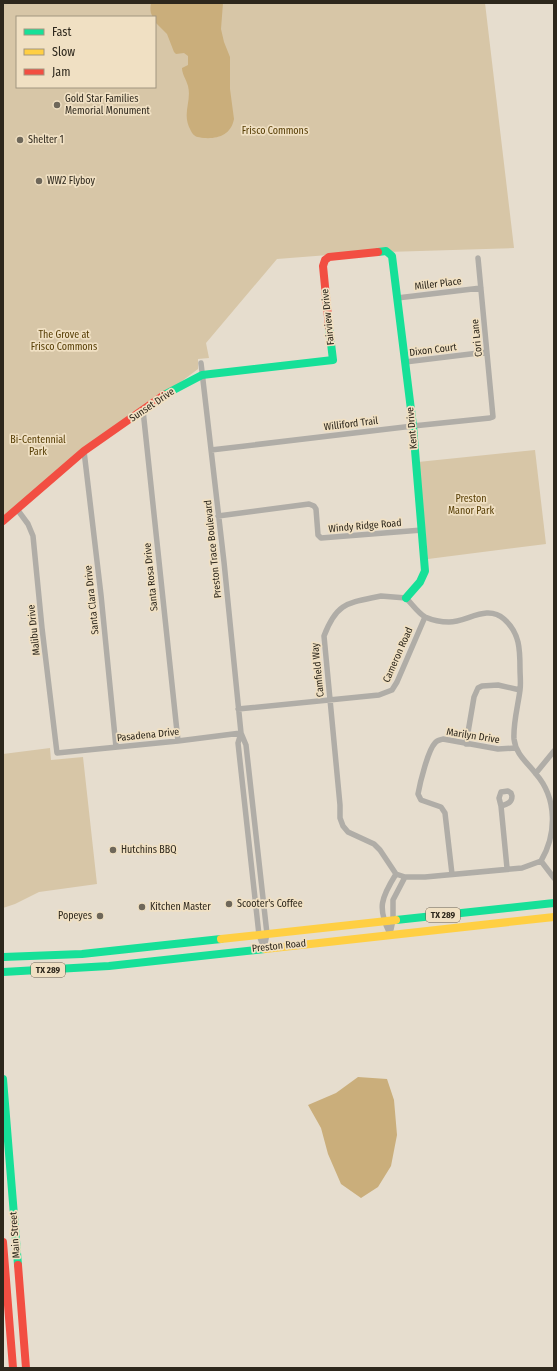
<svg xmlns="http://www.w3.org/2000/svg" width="557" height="1371" font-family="'Fira Sans Condensed',sans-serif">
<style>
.green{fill:#d7c6a7;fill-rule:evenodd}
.water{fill:#caae7b}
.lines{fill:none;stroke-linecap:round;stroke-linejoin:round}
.street{stroke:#b0ada7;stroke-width:5.5}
.fast{stroke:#16e098;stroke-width:8}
.slow{stroke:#ffcf43;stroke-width:8}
.jam{stroke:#f24e42;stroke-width:8}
.poi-dot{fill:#6e675a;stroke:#f0e0c3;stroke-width:1.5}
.labels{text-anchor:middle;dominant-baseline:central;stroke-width:3.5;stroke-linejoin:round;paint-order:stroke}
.shield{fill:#f0e0c3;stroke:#685e4e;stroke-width:1}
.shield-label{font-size:9px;font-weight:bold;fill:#2d271c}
.poi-label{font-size:10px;fill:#2d271c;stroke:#f0e0c3;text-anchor:start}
.park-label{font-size:10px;fill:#563d04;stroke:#f0e0c3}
.street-label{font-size:10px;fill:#2d271c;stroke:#f0e0c3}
</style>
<rect width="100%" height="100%" fill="#e6ddce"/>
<path class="green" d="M3 3H485L514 248 354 253 277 259 206 343 209 358 198 359V369L3 516ZM17 17H155V87H17Z
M535 450 546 544 428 559 418 462Z
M50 748 51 760 83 757 97 884 39 892 15 904 3 908V754Z"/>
<path class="water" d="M151 3H223L221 29 224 42 230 57V89L234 119C231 135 218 139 204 138 197 137 194 137 191 131 181 114 192 102 188 86 186 79 182 74 182 68L188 65V56L184 53 176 54 174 52 167 34 155 22V17H153C150 13 150 8 151 3Z
M358 1077 387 1079 394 1100 397 1135 391 1166 378 1187 361 1198 341 1184 328 1154 321 1128 308 1105 336 1093Z"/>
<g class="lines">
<path class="street" d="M397 298 481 288
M405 362 487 352
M201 363 224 562 241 733 246 745 267 934 264 948
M143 410 178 741
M211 450 413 426 490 418 493 417 478 258
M84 451 101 595 116 747
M17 509 28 524 33 536 42 628 57 753 178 741 241 733
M218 516 309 504 314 506 316 509 318 535 321 538 422 530
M381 596 406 598C412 604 418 613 425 617 432 620 442 622 449 622 467 622 487 604 504 619 520 633 520 650 520 669 520 676 521 683 520 690 518 706 513 723 514 739 516 755 527 762 536 774 557 798 557 834 541 861L522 868 425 877H405L396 874 380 850 374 844 348 832 343 826 340 818V805L324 636C337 602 348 603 381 596Z
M238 709 379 695 392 690 397 682 425 617
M241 733 238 743 259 935 264 948
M466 744 474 697 478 688 482 686 498 685 520 690
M536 773 554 751
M508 791 511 793 512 796C512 803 507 804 501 806L499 798 501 792Z
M501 806 507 868
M541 861 554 878
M452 874 445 813 441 807 421 800 418 794C420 783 428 750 435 743 437 740 440 740 443 739L498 749 516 748
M390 934C377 908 381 898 396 874
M390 934 393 920V900L405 877"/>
<path class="fast" d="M378 252 386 251 392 256 413 426 425 571 420 582 406 598
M164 395 202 375 333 360 329 327
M396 920 554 903
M3 957 82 954 221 939
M3 972 109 966 265 949
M3 1079 18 1265"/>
<path class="slow" d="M221 939 396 920
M265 949 554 917"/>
<path class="jam" d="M329 327 323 266 325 260 329 257 378 252
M3 521 84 451 164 395
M3 1242 13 1368
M18 1265 26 1368"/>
</g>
<g class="poi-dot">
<circle cx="57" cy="105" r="4"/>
<circle cx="20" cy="140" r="4"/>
<circle cx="39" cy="181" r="4"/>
<circle cx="113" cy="850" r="4"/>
<circle cx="229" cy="904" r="4"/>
<circle cx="142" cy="907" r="4"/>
<circle cx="100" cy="916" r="4"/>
</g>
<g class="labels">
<g class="shield">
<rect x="426" y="908" width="34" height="14" rx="3"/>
<rect x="31" y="963" width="34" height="14" rx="3"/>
</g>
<g class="shield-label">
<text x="443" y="915">TX 289</text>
<text x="48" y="970">TX 289</text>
</g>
<g class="poi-label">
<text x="65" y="99">Gold Star Families<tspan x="65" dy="12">Memorial Monument</tspan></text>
<text x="28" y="140">Shelter 1</text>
<text x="47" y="181">WW2 Flyboy</text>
<text x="121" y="850">Hutchins BBQ</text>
<text x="237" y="904">Scooter's Coffee</text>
<text x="150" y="907">Kitchen Master</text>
<text x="92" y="916" text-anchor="end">Popeyes</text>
</g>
<g class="park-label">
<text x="275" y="131">Frisco Commons</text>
<text x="64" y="335">The Grove at<tspan x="64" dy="12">Frisco Commons</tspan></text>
<text x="38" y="440">Bi-Centennial<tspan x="38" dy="12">Park</tspan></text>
<text x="471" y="499">Preston<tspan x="471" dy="12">Manor Park</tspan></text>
</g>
<g class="street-label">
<text transform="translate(438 284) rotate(-7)">Miller Place</text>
<text transform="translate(328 317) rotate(-96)">Fairview Drive</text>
<text transform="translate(477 338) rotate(-96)">Cori Lane</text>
<text transform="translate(433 350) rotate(-7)">Dixon Court</text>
<text transform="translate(152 405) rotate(-34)">Sunset Drive</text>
<text transform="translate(351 424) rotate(-7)">Williford Trail</text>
<text transform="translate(412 428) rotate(-95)">Kent Drive</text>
<text transform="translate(365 526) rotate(-5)">Windy Ridge Road</text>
<text transform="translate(213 549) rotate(-96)">Preston Trace Boulevard</text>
<text transform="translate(151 577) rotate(-96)">Santa Rosa Drive</text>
<text transform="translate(92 600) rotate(-96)">Santa Clara Drive</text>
<text transform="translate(34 630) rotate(-96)">Malibu Drive</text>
<text transform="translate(398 655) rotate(-66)">Cameron Road</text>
<text transform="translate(318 670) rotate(-96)">Camfield Way</text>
<text transform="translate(148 735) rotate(-6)">Pasadena Drive</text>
<text transform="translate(473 736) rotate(9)">Marilyn Drive</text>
<text transform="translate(279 946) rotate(-6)">Preston Road</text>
<text transform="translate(15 1235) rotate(-94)">Main Street</text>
</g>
</g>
<rect width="557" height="1371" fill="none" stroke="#2d271c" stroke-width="8"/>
<rect x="16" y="16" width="140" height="72" fill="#f0e0c3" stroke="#a29680"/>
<rect x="24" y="29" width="20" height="6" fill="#16e098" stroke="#a29680"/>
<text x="52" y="36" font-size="12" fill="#2d271c">Fast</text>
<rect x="24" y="49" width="20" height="6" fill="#ffcf43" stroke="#a29680"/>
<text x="52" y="56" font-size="12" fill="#2d271c">Slow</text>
<rect x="24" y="69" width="20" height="6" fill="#f24e42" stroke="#a29680"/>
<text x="52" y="76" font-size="12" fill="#2d271c">Jam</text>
</svg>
